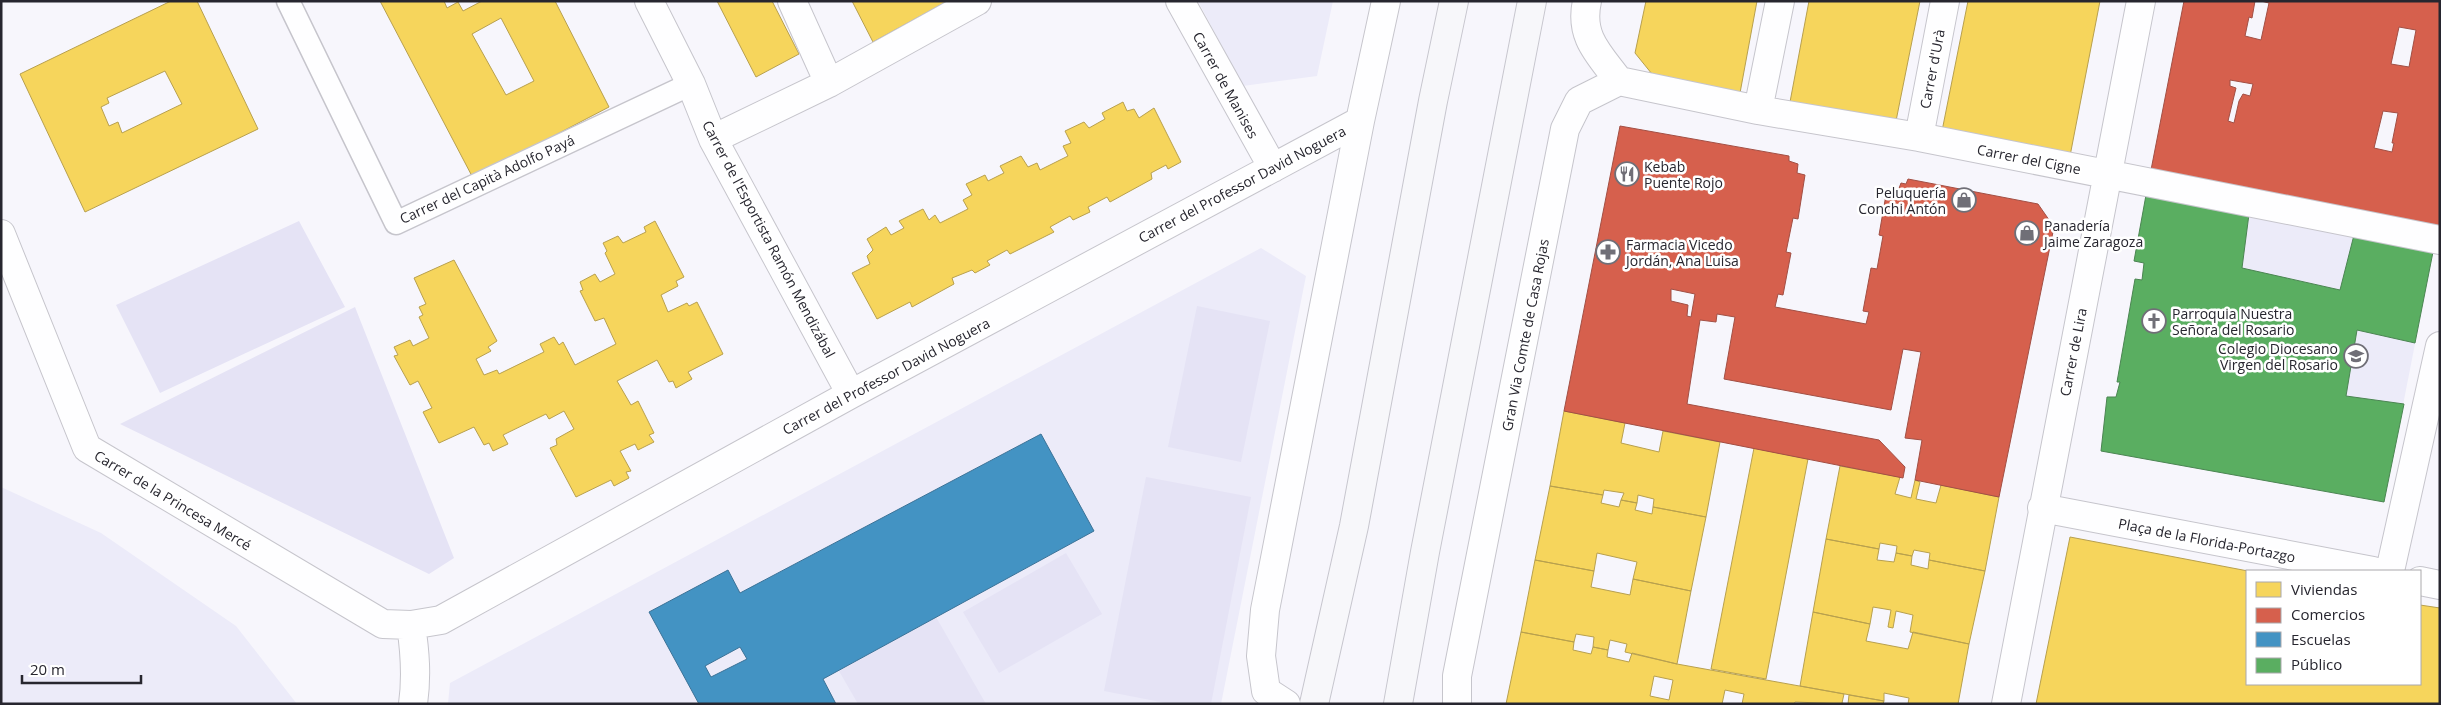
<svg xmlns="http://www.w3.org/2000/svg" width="2441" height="705" font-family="'Open Sans',sans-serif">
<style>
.built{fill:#ecebf9}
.green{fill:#e5e3f5}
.homes{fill:#f6d55c;stroke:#b8a04e;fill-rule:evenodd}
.shops{fill:#d6604d;stroke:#a24f44;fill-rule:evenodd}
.schools{fill:#4393c3;stroke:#3b7297;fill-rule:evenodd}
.public{fill:#5aae61;stroke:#4b8552}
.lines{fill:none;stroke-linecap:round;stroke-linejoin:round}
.lane-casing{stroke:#c6c5cc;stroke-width:25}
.street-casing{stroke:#c6c5cc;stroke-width:30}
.primary-casing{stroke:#c7c6ce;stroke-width:30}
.lane{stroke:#fefeff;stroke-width:22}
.street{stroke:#fefeff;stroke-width:28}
.primary{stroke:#f7f7fa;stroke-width:28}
.labels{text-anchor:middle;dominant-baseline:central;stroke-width:5;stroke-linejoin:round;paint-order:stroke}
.street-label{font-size:14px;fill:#27262f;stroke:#fff}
.poi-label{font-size:14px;fill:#27262f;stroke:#fff;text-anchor:start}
</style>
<rect width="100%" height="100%" fill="#f7f6fc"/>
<path class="built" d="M1198 1H1333L1317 76 1243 86Z
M2146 195 2433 252 2384 502 2101 451 2107 397H2116L2120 382H2117L2119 369 2291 398 2144 263 2134 261Z
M1261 248 1306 276 1221 704H448L450 683Z
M1 487 101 533 236 626 297 704H1Z"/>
<path class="green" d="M299 221 345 307 160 393 116 305Z
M1197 306 1270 321 1241 462 1168 447Z
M355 307 454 558 429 574 120 424Z
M1146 477 1251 497 1211 704H1171L1104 691Z
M1066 553 1102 614 999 673 963 612Z
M936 617 986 704H858L839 671Z"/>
<path class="homes" d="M171 1H197L258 129 85 212 20 74ZM165 71 182 104 122 133 118 122 109 126 101 107 109 103 107 98Z
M380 1H444L447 8 458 2 463 11 482 1H555L609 107 473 178ZM501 18 534 81 506 95 472 34Z
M717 1H772L799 54 756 77Z
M852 1H948L873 42Z
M1646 1H1757L1740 93 1652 74 1635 53Z
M1809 1H1920L1896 121 1790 102Z
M1968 1H2100L2070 156 1942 131Z
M1123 102 1127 111 1134 109 1139 118 1154 108 1181 162 1168 169 1166 165 1151 173 1152 179 1110 202 1107 197 1088 207 1090 212 1073 220 1070 216 1050 227 1054 232 1010 254 1007 250 987 261 990 265 975 273 972 270 952 278 954 284 912 307 910 302 877 319 852 273 870 264 867 256 873 250 867 239 886 227 891 235 904 228 899 221 923 209 929 220 935 215 940 223 968 209 963 200 972 195 966 184 985 175 988 181 1004 173 1000 166 1021 156 1028 167 1037 163 1040 170 1068 156 1063 146 1071 143 1065 131 1084 122 1089 128 1105 119 1102 113Z
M655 221 684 277 676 281 678 286 661 295 668 312 687 303 689 306 697 302 723 354 688 372 692 379 676 388 673 381 669 382 657 360 617 381 631 405 638 401 654 433 649 435 654 442 638 450 635 444 620 451 631 471 626 472 629 478 614 486 611 480 576 497 550 448 557 445 556 439 574 429 564 411 549 419 546 414 503 435 508 444 493 451 489 443 484 445 474 427 439 443 423 412 432 408 418 381 410 385 394 356 398 355 394 347 410 340 413 346 429 338 419 317 423 315 419 307 426 304 414 278 454 260 497 341 488 347 491 351 476 359 484 375 497 370 499 374 544 352 540 344 554 337 559 345 563 342 575 365 616 344 604 318 595 321 580 291 583 290 580 282 595 274 600 282 615 274 605 253 607 251 603 243 618 236 623 243 646 232 644 227Z
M1564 411 1625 423 1621 443 1659 452 1663 431 1720 442 1706 517 1653 507 1654 499 1638 495 1637 503 1621 500 1624 493 1604 490 1603 495 1550 486Z
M1754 448 1808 459 1766 679 1711 669Z
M1840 466 1900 477 1895 494 1911 498 1915 480 1920 482 1916 499 1936 503 1941 485 1999 497 1985 571 1929 560 1930 553 1914 550 1912 556 1896 553 1897 546 1880 543 1879 549 1826 539Z
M1550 486 1603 495 1601 503 1619 507 1621 500 1637 503 1635 510 1652 514 1653 507 1706 517 1691 591 1633 579 1637 562 1597 553 1594 571 1535 560Z
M2070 537 2248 571 2247 684H2420V605L2440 608V704H2036Z
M1826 539 1879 549 1877 560 1894 562 1896 553 1912 556 1911 565 1928 569 1929 560 1985 571 1969 644 1910 632 1913 615 1896 611 1893 628 1888 627 1891 610 1873 607 1870 624 1813 612Z
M1535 560 1594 571 1591 587 1630 595 1633 579 1691 591 1677 664 1625 652 1627 644 1610 640 1608 650 1593 647 1594 637 1576 634 1574 642 1521 632Z
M1813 612 1870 624 1866 641 1908 649 1913 632 1969 644 1958 704H1908L1909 698 1884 693V701L1800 686Z
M1521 632 1574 642 1573 650 1591 654 1593 647 1608 650 1607 657 1629 662 1632 653 1677 664 1844 694 1842 703 1846 704 1795 702 1794 704H1742L1744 694 1725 690 1722 704H1506ZM1654 676 1673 680 1669 700 1650 696Z
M1849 695 1884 701 1883 704H1848Z"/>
<path class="shops" d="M2184 1H2255L2252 18 2249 17 2245 36 2261 40 2269 3 2261 1H2440V227L2151 170ZM2399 27 2416 30 2409 67 2391 64ZM2230 80 2253 84 2250 96 2243 94 2239 101 2234 123 2228 121 2236 88 2230 86ZM2383 111 2398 113 2392 143H2394L2392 152 2374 148Z
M1620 126 1789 156V161L1798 164 1797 173 1805 175 1798 219 1793 218 1786 252 1791 253 1783 295 1778 294 1775 307 1866 324 1869 312 1863 311 1871 268 1877 269 1883 236 1879 235 1887 189 1898 191 1901 183 1906 184 1908 179 2038 204 2054 227 1999 497 1915 480 1922 440 1905 438 1921 352 1903 349 1891 410 1724 379 1735 317 1717 314 1716 322 1700 320 1687 404 1879 440 1905 467 1903 478 1564 411ZM1671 289 1695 294 1691 317 1687 316 1688 305 1671 301Z"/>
<path class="schools" d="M1041 434 1094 531 823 679 836 704H699L649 612 728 570 740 593ZM740 647 747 659 711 677 705 666Z"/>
<path class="public" d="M2146 195 2249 214 2242 268 2340 290 2354 235 2433 252 2415 343 2357 330 2346 396 2404 404 2384 502 2101 451 2107 397H2116L2120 382H2117L2135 279 2142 280 2144 263 2134 261Z"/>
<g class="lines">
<g class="lane-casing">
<path id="lane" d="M288 1 396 223 691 84"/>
</g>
<g class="street-casing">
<path id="street" d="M649 1 691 84 713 139 851 394
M792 1 829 83
M1180 1 1273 168
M1587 1C1579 37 1599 54 1619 81
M1619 81 1758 110 1919 137 2440 240
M1758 110 1780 1
M1919 137 1945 1
M713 139 829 83 977 1
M1 234 87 448 383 624 411 625 441 620 851 394 1360 121
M2042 508 2373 571
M2390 571 2440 346
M2420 581 2440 585
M411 625C415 652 417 676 413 704
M1286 704 1266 691 1261 656 1265 610 1360 121 1386 1
M1457 704V676L1565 129 1579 101 1619 81
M2006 704 2141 1"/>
</g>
<g class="primary-casing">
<path id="primary" d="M1314 704 1354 526 1433 101 1454 1
M1398 704 1425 552 1532 1"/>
</g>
<use href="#lane" class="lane"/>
<use href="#street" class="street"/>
<use href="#primary" class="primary"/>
</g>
<defs>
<g id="restaurant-ring" transform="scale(1.25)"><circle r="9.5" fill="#fff" stroke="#706f77" stroke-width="1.5"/><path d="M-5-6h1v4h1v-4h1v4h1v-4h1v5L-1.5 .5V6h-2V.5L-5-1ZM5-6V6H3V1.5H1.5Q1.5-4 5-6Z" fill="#706f77"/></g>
<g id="shop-ring" transform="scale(1.25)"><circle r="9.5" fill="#fff" stroke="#706f77" stroke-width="1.5"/><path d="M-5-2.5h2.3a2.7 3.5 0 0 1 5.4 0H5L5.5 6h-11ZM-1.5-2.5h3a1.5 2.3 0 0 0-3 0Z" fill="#706f77"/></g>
<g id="pharmacy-ring" transform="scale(1.25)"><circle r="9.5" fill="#fff" stroke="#706f77" stroke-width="1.5"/><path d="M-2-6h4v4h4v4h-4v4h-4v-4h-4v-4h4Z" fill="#706f77"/></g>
<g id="church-ring" transform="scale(1.25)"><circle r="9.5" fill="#fff" stroke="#706f77" stroke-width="1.5"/><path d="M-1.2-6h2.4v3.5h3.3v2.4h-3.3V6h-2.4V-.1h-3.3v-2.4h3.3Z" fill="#706f77"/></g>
<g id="school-ring" transform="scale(1.25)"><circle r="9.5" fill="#fff" stroke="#706f77" stroke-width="1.5"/><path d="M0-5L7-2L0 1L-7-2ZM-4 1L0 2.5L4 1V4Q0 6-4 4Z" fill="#706f77"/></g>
</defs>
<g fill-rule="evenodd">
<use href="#restaurant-ring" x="1627" y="174"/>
<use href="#shop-ring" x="1964" y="200"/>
<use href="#shop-ring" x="2027" y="233"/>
<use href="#pharmacy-ring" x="1608" y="252"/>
<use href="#church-ring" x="2154" y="321"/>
<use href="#school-ring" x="2356" y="356"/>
</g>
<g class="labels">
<g class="street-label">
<text transform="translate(1932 69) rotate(-79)">Carrer d'Urà</text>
<text transform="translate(1226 85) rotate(61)">Carrer de Manises</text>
<text transform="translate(2029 159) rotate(11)">Carrer del Cigne</text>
<text transform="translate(487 179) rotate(-25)">Carrer del Capità Adolfo Payá</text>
<text transform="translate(1242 184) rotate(-28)">Carrer del Professor David Noguera</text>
<text transform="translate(769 239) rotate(62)">Carrer de l'Esportista Ramón Mendizábal</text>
<text transform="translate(1525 335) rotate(-79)">Gran Via Comte de Casa Rojas</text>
<text transform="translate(2073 352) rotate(-79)">Carrer de Lira</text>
<text transform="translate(886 376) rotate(-28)">Carrer del Professor David Noguera</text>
<text transform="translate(173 500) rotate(31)">Carrer de la Princesa Mercé</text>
<text transform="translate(2207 540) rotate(11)">Plaça de la Florida-Portazgo</text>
</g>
<g class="poi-label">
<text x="1644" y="166">Kebab<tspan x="1644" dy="16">Puente Rojo</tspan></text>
<text x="1946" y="192" text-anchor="end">Peluquería<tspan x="1946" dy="16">Conchi Antón</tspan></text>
<text x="2044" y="225">Panadería<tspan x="2044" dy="16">Jaime Zaragoza</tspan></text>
<text x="1626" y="244">Farmacia Vicedo<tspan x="1626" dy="16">Jordán, Ana Luisa</tspan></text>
<text x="2172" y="313">Parroquia Nuestra<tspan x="2172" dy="16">Señora del Rosario</tspan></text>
<text x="2338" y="348" text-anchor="end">Colegio Diocesano<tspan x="2338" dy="16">Virgen del Rosario</tspan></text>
</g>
</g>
<rect width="2441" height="705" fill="none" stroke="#27262f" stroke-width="5"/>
<rect x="2246" y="570" width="175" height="115" fill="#ffffff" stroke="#a9a8ac"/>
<rect x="2256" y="582" width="25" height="15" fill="#f6d55c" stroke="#a9a8ac"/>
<text x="2291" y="595" font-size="15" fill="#27262f">Viviendas</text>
<rect x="2256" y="608" width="25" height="15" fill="#d6604d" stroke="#a9a8ac"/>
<text x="2291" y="620" font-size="15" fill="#27262f">Comercios</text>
<rect x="2256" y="632" width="25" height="15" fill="#4393c3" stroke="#a9a8ac"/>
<text x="2291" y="645" font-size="15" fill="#27262f">Escuelas</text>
<rect x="2256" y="658" width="25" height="15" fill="#5aae61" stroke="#a9a8ac"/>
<text x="2291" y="670" font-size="15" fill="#27262f">Público</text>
<path d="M22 675v8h119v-8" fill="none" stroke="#27262f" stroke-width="2.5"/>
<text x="30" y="675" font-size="15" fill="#27262f" stroke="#ffffff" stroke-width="4" paint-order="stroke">20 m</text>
</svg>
